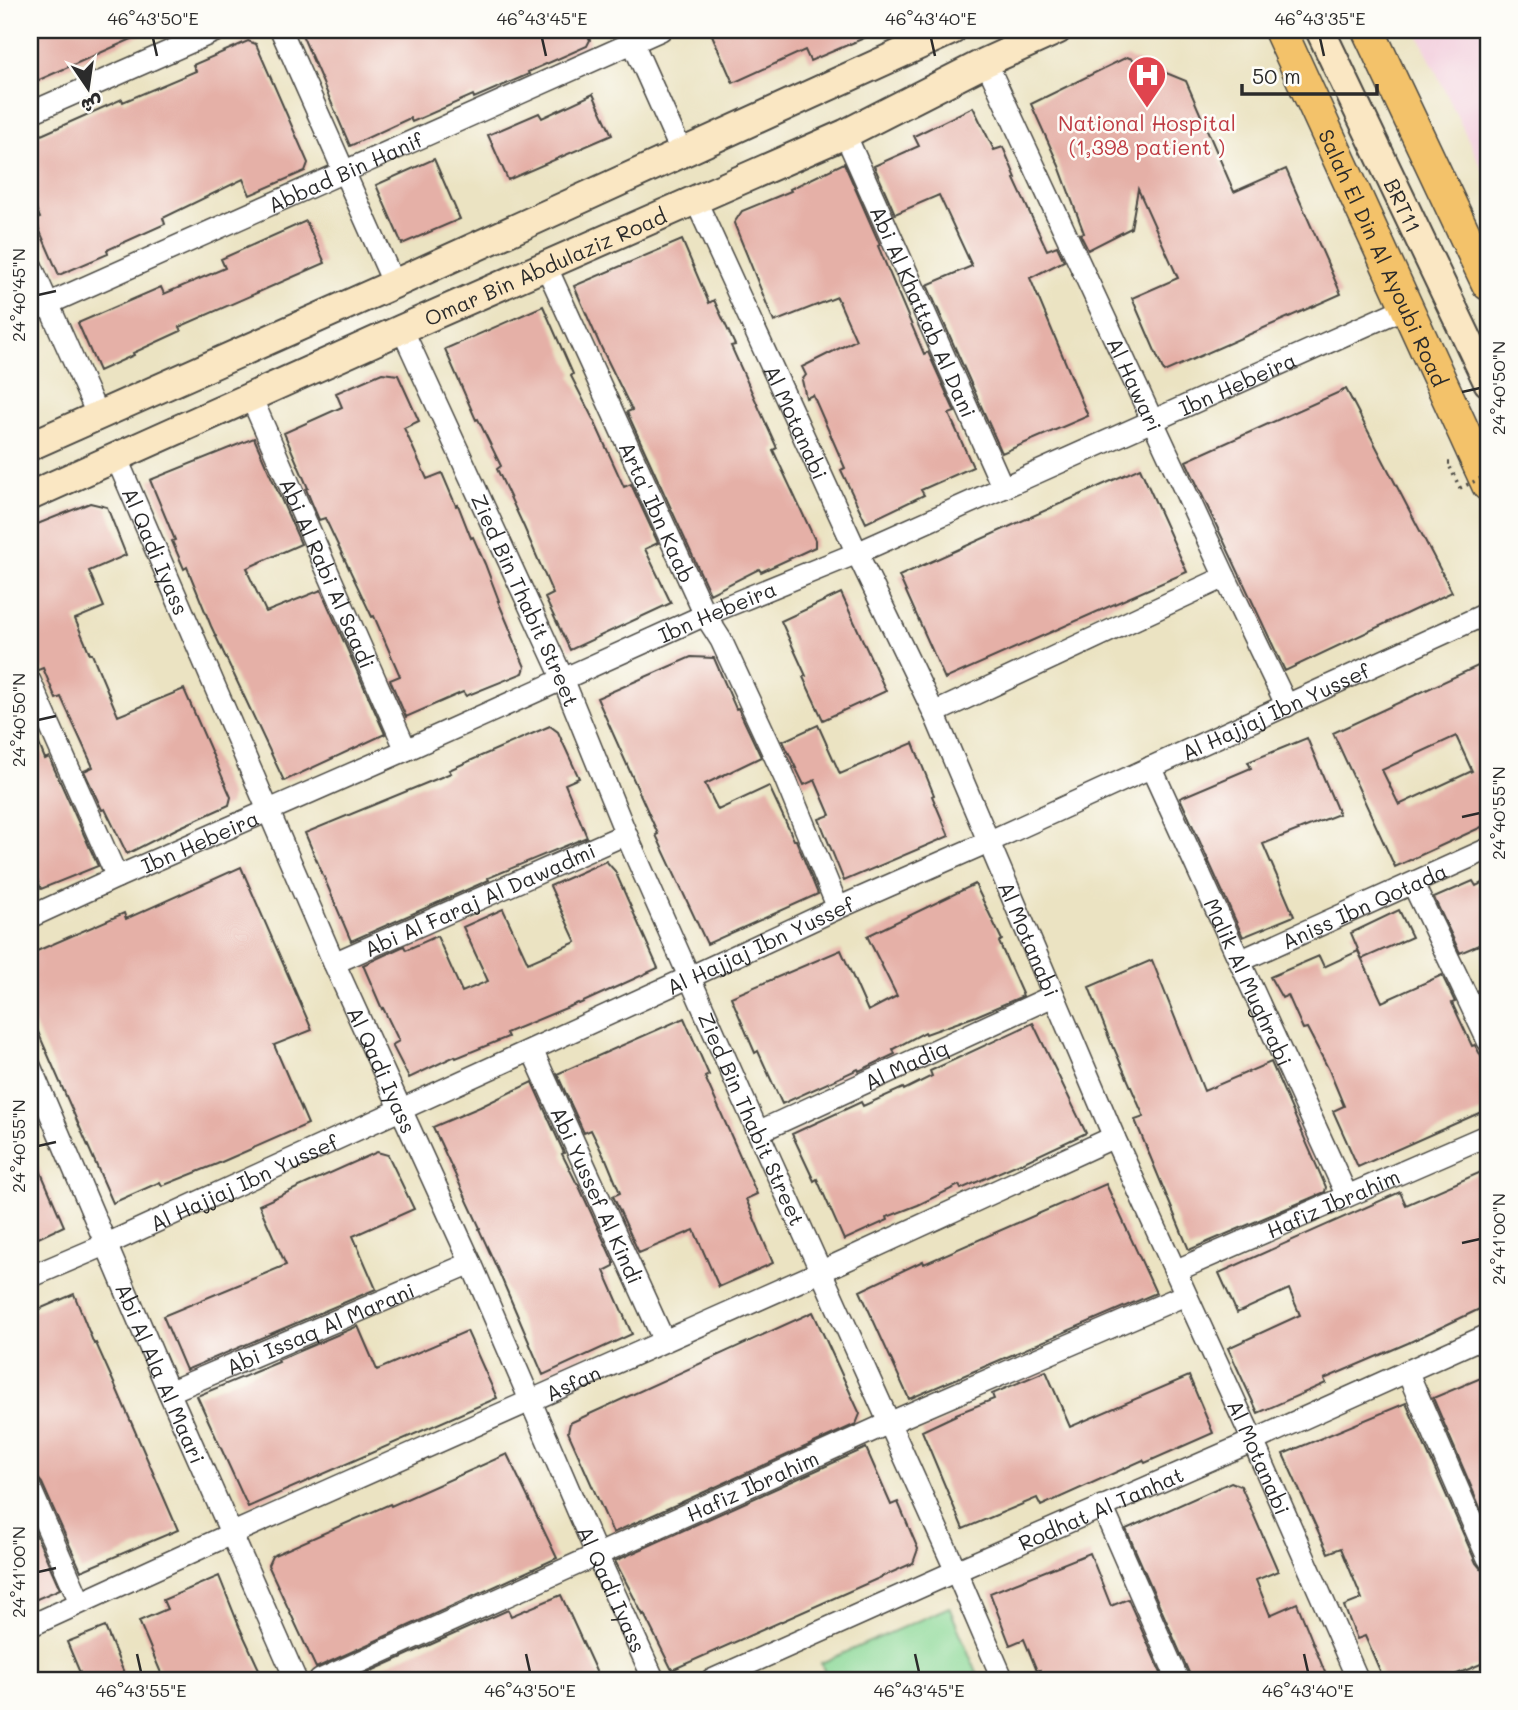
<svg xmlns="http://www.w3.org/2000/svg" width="1518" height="1710" font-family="Mali,'Playpen Sans Arabic',sans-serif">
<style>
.built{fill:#f3cfde}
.green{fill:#8ad896;stroke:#5a8260;stroke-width:2}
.building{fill:#e5b0a7;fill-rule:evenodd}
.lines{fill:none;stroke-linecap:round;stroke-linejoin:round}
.street-casing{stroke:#484742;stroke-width:24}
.secondary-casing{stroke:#484742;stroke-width:32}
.primary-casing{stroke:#484742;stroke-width:35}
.path{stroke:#484742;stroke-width:3.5;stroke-dasharray:2 5;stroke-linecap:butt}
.street{stroke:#fff;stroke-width:21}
.secondary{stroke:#fae7c3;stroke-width:28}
.primary{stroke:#f3c26a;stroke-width:32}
.path-bridge{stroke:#484742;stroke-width:3.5;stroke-dasharray:2 5;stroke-linecap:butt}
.ticks{fill:none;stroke:#2b2b2b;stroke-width:2.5}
.labels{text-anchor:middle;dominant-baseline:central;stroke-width:5;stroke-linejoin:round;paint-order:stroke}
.health-label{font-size:21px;fill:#be3a42;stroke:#fdfcf7}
.street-label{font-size:21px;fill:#2b2b2b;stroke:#fdfcf7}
.neatline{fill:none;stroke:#2b2b2b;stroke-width:2.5}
.ticks-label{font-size:18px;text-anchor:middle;fill:#2b2b2b}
</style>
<rect width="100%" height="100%" fill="#fdfcf7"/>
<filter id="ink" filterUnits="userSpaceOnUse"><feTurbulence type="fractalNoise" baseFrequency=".0143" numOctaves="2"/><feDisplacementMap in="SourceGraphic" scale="14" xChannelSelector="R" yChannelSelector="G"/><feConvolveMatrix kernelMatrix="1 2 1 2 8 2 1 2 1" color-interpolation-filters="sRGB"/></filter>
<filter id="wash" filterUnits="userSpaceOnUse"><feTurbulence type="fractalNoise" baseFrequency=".00686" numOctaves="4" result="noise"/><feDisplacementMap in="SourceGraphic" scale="28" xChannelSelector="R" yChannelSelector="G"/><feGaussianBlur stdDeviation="1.57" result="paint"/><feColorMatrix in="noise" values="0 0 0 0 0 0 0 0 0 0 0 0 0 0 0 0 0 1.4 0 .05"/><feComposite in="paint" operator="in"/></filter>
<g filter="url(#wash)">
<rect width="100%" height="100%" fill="#ebe3c2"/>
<path class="built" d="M1416 30H1488V181Z"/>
<path class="green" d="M949 1607 980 1680H828L821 1663Z"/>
<g id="blocks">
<path class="building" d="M30 30H152L30 84Z
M300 30H585L590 40 587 46 528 72 529 74 474 98 473 95 412 122 410 118 350 146Z
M724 30H883L810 61 805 50 733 83 712 35Z
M248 41 256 44 308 163 305 171 250 195 243 179 163 218 165 224 107 250 108 254 59 275 35 220 40 218 30 194V140L122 99 123 102 196 71 193 65Z
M1127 57 1186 81 1234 192 1286 169 1341 294 1164 372 1132 298 1178 278 1138 189 1131 228 1088 250 1080 234 1084 233 1059 166 1031 104Z
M593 94 612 135 508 180 488 135 539 113 542 118Z
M973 107 994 150 1003 147 1016 178 1014 179 1047 250 1057 246 1064 261 1030 278 1088 416 1002 453 927 285 972 266 939 195 895 214 874 166 919 146 914 136Z
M434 159 460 219 402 244 376 185Z
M844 163 880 245 878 246 924 354 928 352 955 412 949 414 973 467 921 490 924 495 866 523 841 470 845 468 813 395 806 398 802 380 806 375 802 367 856 340 837 297 774 322 734 223 742 211 791 191 790 189Z
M306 221 325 263 179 327 181 331 133 353 134 355 99 371 78 323 161 287 164 294 225 268 221 259Z
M682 240 709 303 714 300 735 345 731 346 777 448 773 450 815 540V547L761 572 759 569 710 594 627 412 632 410 600 345 574 286Z
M543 306 573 374 571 376 595 423 624 487 631 484 658 543 645 549 671 603 570 650 545 598 553 594 524 527 497 469 501 466 478 419 476 420 445 349Z
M382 373 398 375 419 421 404 428 427 479 442 473 456 506 458 505 471 538 473 537 485 564 499 601H498L512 634 511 635 525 667 523 673 466 696 463 692 406 717 390 680 400 676 374 616 372 617 325 518 319 520 306 489 308 488 284 433 342 407 336 393Z
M1346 389 1452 592 1285 671 1186 461Z
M254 438 301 544 247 568 249 572 248 573 266 612 321 590 385 734 284 781 211 626 187 567 184 569 172 541 175 540 150 480Z
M1140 468 1187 572 945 679 899 576Z
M90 503 107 507 126 555 89 571 104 607 75 619 90 654H92L118 716 184 689 231 797 229 805 176 829 127 854 105 809 102 810 84 771 93 767 61 697 56 699 43 668 38 670 30 668V527Z
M841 593 886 691 823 720 803 677 806 676 781 621Z
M691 657 714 658 736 709 738 708 761 757 705 784 718 810 769 786 794 840H796L818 894 707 944 656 835 658 834 597 698Z
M1482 664 1488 677V824L1395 867 1333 733ZM1456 736 1472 771 1399 805 1382 770Z
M30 722 45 759 49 757 98 866 41 889 30 861Z
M818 725 840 774 913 743 934 795 932 796 949 836 844 881 819 819 830 815 815 780 804 785 783 741Z
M550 726 558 732 579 778 565 784 587 837 488 878 489 880 351 941 305 833 451 773 449 770Z
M1307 738 1339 814 1263 844 1294 916 1243 937 1180 798 1251 768 1248 762Z
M606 861 615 871 658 968 579 1004 578 1003 506 1033 508 1037 456 1058 455 1056 409 1078 392 1045 399 1041 383 1008 382 1009 363 965 404 946 406 950 437 936 462 992 488 981 463 927 503 909 528 963 576 942 550 886Z
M241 867 312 1030 274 1045 308 1124 217 1164 162 1186 160 1182 113 1203 30 1014V954L124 913 126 919Z
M1488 880V941L1460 953 1434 898 1473 881 1476 886Z
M975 884 1002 940 999 942 1023 996 976 1016 926 1034 925 1032 893 1049 895 1054 859 1071 858 1069 782 1104 758 1051 755 1053 731 997 841 950 868 1011 897 996 867 936Z
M1399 910 1412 937 1362 959 1351 933Z
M1358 951 1382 1002 1442 975 1455 1002 1452 1003 1472 1046 1475 1045 1488 1069V1109L1358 1167 1333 1111 1344 1106 1329 1070 1307 1028 1303 1029 1288 995 1282 998 1270 977 1319 956 1324 967Z
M1152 960 1204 1091 1271 1062 1326 1187 1325 1192 1189 1250 1135 1120 1144 1117 1114 1048H1113L1089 987Z
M684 1018 709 1075 705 1077 757 1194 746 1199 773 1263 719 1287 694 1230 639 1253 613 1196 620 1193 606 1159H605L591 1130 584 1133 557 1074Z
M1033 1023 1086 1133 1020 1164V1163L961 1189 959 1185 918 1205 887 1217 888 1220 844 1240 817 1179 814 1181 792 1134 861 1102 863 1106 903 1088 904 1090 932 1076 930 1071Z
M532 1082 564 1153 562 1154 577 1184H578L614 1263V1266L604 1271 632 1334 543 1375 501 1277 479 1229 480 1228 433 1127 480 1107Z
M30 1147 64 1226 30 1242Z
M377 1152 388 1155 414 1209 353 1236 376 1289 186 1370 163 1316 286 1265 259 1205Z
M1488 1169V1305L1408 1343 1324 1379 1326 1383 1258 1413 1228 1348 1300 1315 1289 1289 1237 1313 1219 1273 1400 1192 1406 1205Z
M1106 1184 1156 1293 909 1399 860 1291 923 1261 924 1264Z
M74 1294 94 1344 96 1343 118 1392 178 1530 81 1571 42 1483 38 1478 30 1459V1313Z
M813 1312 860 1414 856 1424 613 1533 568 1432 570 1423Z
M358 1326 377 1370 467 1331 497 1398 248 1507 197 1396 279 1362 278 1360Z
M1046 1371 1070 1427 1189 1376 1213 1433 1145 1463 1143 1460 1041 1506 1037 1498 963 1529 922 1431 956 1415V1414L994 1399 992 1394Z
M1488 1375V1526L1433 1398Z
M1406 1403 1476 1563 1481 1569 1488 1571V1661L1443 1680H1384L1365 1636 1357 1639 1344 1606 1362 1599 1341 1548 1328 1553 1283 1454Z
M866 1448 891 1505 898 1502 918 1549 913 1563 672 1670 644 1614 643 1615 615 1561Z
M507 1454 557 1558 316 1668 268 1565 272 1556 390 1504 391 1506Z
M1231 1482 1241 1486 1278 1571 1256 1580 1270 1615 1297 1603 1328 1680H1191L1190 1675 1126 1529Z
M34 1530 60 1589 30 1602V1532Z
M1090 1553 1111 1606 1128 1599 1164 1680H1044L1040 1670 1037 1671 1024 1639 1010 1645 990 1593Z
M219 1576 239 1626 264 1680H164L139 1621 167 1609 163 1600Z
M561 1595 600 1680H351L508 1610 511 1616Z
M105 1627 127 1680H83L67 1642Z"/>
</g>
</g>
<g filter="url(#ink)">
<use href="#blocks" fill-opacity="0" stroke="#484742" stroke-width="2"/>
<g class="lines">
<g class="street-casing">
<g id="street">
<path d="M281 30 394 284"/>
<path d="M628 32 682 153"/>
<path id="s1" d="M986 62 1225 577 1287 706"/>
<path d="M30 113 218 30"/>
<path id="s2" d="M845 134 1003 488"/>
<path id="s3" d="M695 199 857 553 934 713 1114 1137 1253 1441 1358 1680"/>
<path d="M30 263 98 416"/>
<path id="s4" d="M546 266 705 615 721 640 784 776 838 908"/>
<path id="s5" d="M30 312 661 30"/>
<path id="s6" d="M402 329 563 679 626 834 758 1132 956 1571 1003 1680"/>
<path id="s7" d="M251 397 406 750"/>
<path id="s8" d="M116 457 334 963 471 1263 597 1555 654 1680"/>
<path d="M30 681 117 877"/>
<path d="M934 713 1225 577"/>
<path id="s9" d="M1151 767 1347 1196"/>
<path d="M1413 884 1488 1041"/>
<path id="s10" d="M30 917 117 877 406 750 705 615 857 553 1407 307"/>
<path id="s11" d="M1240 961 1488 849"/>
<path id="s12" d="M334 963 626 834"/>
<path id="s13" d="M532 1050 664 1341"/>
<path id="s14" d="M30 1066 169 1392 296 1680"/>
<path id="s15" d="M758 1132 1053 996"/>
<path id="s16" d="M1175 1271 1488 1135"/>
<path id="s17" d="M30 1277 105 1245 690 977 838 908 988 842 1488 613"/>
<path d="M1407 1371 1488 1558"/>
<path id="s18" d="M169 1392 471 1263"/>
<path d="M30 1488 80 1602"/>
<path d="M1102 1506 1178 1680"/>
<path id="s19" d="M30 1626 231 1534 820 1272 1114 1137"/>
<path id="s20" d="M320 1680 889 1423 1185 1295"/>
<path id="s21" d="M712 1680 956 1571 1253 1441 1488 1335"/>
</g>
</g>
<g class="secondary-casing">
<g id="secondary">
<path id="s22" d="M1320 30 1488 382"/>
<path d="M30 446 394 284 952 30"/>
<path id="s23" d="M30 496 402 329 845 134 986 62 1057 30"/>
</g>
</g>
<g class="primary-casing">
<g id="primary">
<path id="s24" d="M1280 30 1488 485"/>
<path d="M1368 30 1488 284"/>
</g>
</g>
<path class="path" d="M1450 463H1448L1460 488
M1482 508 1488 521"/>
<use href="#street" class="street"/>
<use href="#secondary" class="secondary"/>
<use href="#primary" class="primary"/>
<path class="path-bridge" d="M1460 488 1488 475"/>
</g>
</g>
<path class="ticks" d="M153 38 157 56M542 38 546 56M931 38 935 56M1320 38 1324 56M38 295 56 291M1462 392 1480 388M38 720 56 716M1462 817 1480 813M38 1146 56 1142M1462 1243 1480 1239M38 1572 56 1568M137 1654 141 1672M526 1654 530 1672M915 1654 919 1672M1304 1654 1308 1672"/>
<defs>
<g id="hospital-pin" transform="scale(2.0125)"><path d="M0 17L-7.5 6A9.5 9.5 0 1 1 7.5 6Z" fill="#e0444e" stroke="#fdfcf7"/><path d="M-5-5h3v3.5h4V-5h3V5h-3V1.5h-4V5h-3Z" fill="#fff"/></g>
</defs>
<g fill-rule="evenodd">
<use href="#hospital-pin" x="1147" y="75"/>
</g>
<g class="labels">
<g class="health-label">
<text x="1147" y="122">National Hospital<tspan x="1147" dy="24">(1,398 patient )</tspan></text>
</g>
<g class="street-label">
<text stroke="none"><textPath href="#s5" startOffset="345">Abbad Bin Hanif</textPath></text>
<text stroke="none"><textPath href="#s22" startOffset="194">BRT11</textPath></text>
<text stroke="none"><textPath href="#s24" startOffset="250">Salah El Din Al Ayoubi Road</textPath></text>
<text stroke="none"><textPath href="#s23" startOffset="564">Omar Bin Abdulaziz Road</textPath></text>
<text stroke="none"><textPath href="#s2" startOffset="194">Abi Al Khattab Al Dani</textPath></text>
<text stroke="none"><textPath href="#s10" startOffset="1320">Ibn Hebeira</textPath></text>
<text stroke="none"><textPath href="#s1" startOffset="355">Al Hawari</textPath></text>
<text stroke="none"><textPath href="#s3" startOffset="245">Al Motanabi</textPath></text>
<text stroke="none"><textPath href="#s4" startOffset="270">Arta' Ibn Kaab</textPath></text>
<text stroke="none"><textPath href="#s8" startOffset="102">Al Qadi Iyass</textPath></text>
<text stroke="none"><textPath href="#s7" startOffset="192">Abi Al Rabi Al Saadi</textPath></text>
<text stroke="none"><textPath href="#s6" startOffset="298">Zied Bin Thabit Street</textPath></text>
<text stroke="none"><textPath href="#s10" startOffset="752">Ibn Hebeira</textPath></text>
<text stroke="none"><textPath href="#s17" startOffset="1368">Al Hajjaj Ibn Yussef</textPath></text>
<text stroke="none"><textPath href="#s10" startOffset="186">Ibn Hebeira</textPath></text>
<text stroke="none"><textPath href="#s12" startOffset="159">Abi Al Faraj Al Dawadmi</textPath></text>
<text stroke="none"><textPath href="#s11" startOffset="136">Aniss Ibn Qotada</textPath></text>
<text stroke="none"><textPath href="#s3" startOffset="812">Al Motanabi</textPath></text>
<text stroke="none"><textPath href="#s17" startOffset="802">Al Hajjaj Ibn Yussef</textPath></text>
<text stroke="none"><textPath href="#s9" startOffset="236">Malik Al Mughrabi</textPath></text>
<text stroke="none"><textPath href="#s15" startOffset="163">Al Madiq</textPath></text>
<text stroke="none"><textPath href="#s8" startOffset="668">Al Qadi Iyass</textPath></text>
<text stroke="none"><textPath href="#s6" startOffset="864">Zied Bin Thabit Street</textPath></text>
<text stroke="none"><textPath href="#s17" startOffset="234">Al Hajjaj Ibn Yussef</textPath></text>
<text stroke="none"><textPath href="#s13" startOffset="159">Abi Yussef Al Kindi</textPath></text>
<text stroke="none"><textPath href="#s16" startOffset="172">Hafiz Ibrahim</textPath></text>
<text stroke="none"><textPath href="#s18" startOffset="164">Abi Issaq Al Marani</textPath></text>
<text stroke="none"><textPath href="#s14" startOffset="334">Abi Al Ala Al Maari</textPath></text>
<text stroke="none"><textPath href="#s19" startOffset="595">Asfan</textPath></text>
<text stroke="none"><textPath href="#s3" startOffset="1379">Al Motanabi</textPath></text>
<text stroke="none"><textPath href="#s20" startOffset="474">Hafiz Ibrahim</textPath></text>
<text stroke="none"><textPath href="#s21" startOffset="425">Rodhat Al Tanhat</textPath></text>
<text stroke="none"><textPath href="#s8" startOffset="1236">Al Qadi Iyass</textPath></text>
</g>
</g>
<rect width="1518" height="1710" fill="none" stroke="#fdfcf7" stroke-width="77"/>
<g transform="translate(88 88) rotate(167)" stroke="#fdfcf7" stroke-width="5" paint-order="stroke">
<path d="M0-5L12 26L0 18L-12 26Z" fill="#2b2b2b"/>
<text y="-10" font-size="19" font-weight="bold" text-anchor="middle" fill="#2b2b2b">ش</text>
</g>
<path d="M1242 84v10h135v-10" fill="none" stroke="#2b2b2b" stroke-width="3.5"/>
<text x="1252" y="84" font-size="21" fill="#2b2b2b" stroke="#fdfcf7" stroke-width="5" paint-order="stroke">50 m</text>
<rect x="38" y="38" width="1442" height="1634" class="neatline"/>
<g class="ticks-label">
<text x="153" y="25">46°43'50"E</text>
<text x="542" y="25">46°43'45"E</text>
<text x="931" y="25">46°43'40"E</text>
<text x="1320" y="25">46°43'35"E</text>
<text transform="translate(19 295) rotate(-90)" y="6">24°40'45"N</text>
<text transform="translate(1499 388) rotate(-90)" y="6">24°40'50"N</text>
<text transform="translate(19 720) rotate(-90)" y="6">24°40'50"N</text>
<text transform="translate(1499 813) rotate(-90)" y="6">24°40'55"N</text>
<text transform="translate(19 1146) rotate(-90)" y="6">24°40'55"N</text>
<text transform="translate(1499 1239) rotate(-90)" y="6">24°41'00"N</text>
<text transform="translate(19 1572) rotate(-90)" y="6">24°41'00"N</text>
<text x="141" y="1697">46°43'55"E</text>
<text x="530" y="1697">46°43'50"E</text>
<text x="919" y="1697">46°43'45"E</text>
<text x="1308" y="1697">46°43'40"E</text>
</g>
</svg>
